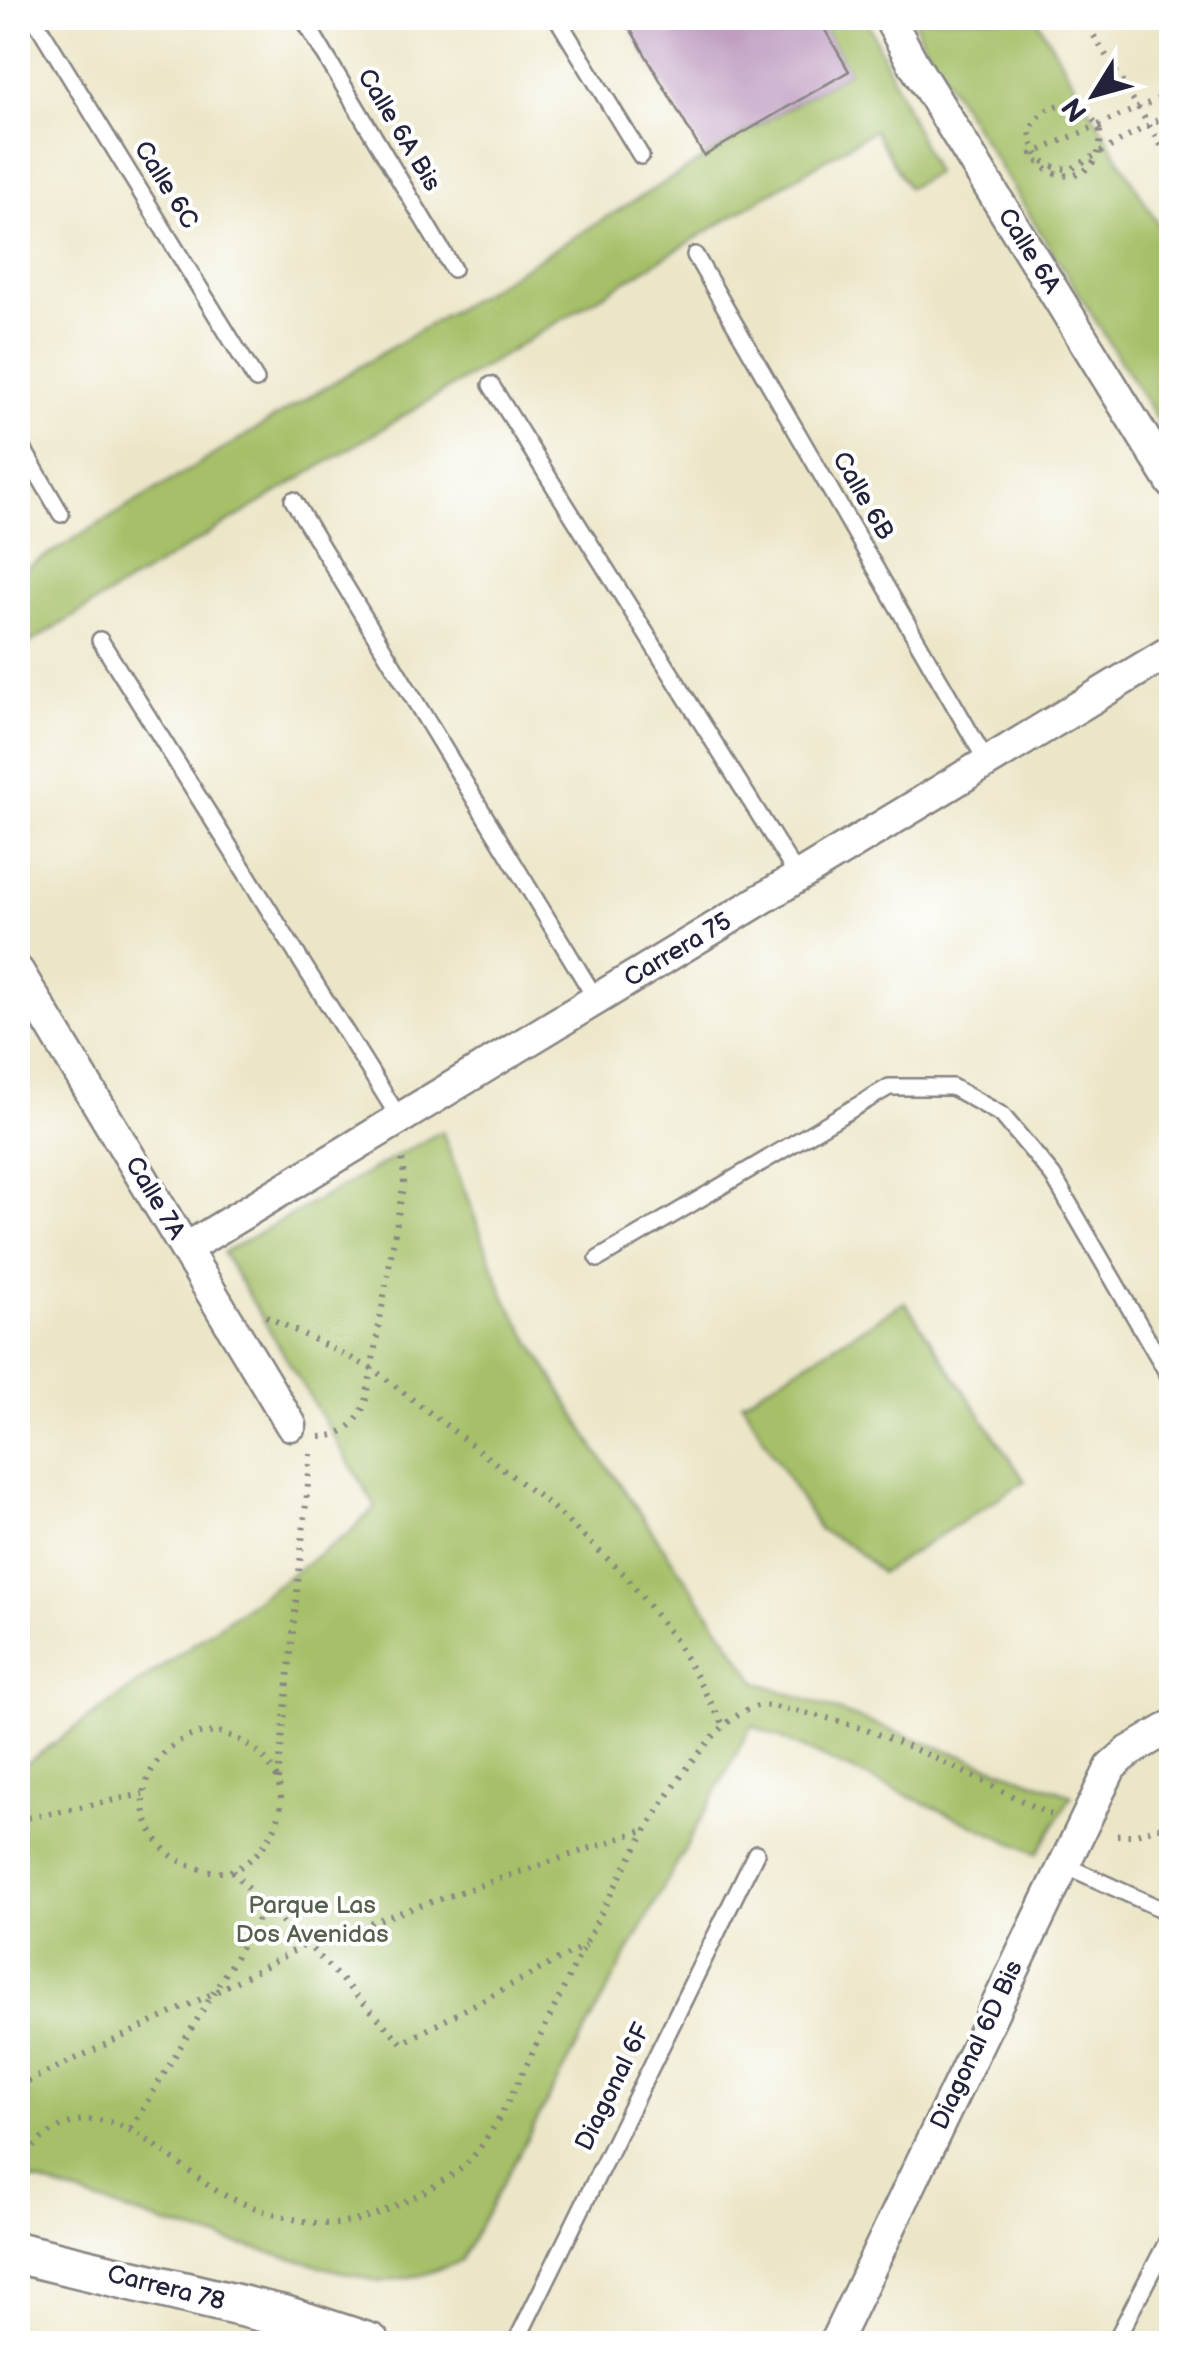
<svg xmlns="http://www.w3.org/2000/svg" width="1189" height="2361" font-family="'Balsamiq Sans',sans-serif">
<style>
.green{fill:#a5c067;stroke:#647151;stroke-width:2.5}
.building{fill:#bf9ec1}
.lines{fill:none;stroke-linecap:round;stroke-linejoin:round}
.service-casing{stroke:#878482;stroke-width:20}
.minor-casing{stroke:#878482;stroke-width:35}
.tertiary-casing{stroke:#878482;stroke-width:45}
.path{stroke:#878482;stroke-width:6;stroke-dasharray:2.5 8;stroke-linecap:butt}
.service{stroke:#fff;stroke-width:15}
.minor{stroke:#fff;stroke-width:30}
.tertiary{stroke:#fff;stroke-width:40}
.path-bridge{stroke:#878482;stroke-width:6;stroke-dasharray:2.5 8;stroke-linecap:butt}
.labels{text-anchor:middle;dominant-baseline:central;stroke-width:8;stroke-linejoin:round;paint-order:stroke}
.street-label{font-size:25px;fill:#22223b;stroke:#fff}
.park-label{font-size:25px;fill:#56614d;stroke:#fff}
</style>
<rect width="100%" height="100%" fill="#fff"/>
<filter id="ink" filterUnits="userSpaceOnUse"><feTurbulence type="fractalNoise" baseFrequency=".01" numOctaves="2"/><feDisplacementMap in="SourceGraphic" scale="20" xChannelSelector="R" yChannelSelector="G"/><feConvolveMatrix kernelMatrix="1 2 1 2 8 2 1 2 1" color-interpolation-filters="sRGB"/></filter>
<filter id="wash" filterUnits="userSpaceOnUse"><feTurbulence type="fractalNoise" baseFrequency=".0048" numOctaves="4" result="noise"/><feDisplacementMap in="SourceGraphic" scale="40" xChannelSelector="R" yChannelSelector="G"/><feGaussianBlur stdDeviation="2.25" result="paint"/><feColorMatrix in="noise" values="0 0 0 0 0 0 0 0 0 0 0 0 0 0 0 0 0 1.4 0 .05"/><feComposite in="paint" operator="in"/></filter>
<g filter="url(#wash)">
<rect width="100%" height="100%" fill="#ece6c8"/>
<path class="green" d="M818 18H866L935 173 908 188 874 130 18 650V573L849 71Z
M913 18H1036L1171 246V442L923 43Z
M442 1131 506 1300 596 1450 757 1682 1072 1795 1037 1854 752 1725 460 2262 422 2275 379 2282 168 2225 18 2175V1769L349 1533 376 1507 223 1253Z
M905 1302 1025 1481 881 1573 851 1546 819 1530 742 1402Z"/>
<g id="blocks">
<path class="building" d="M624 18H818L849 71 704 156Z"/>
</g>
</g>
<g filter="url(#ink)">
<use href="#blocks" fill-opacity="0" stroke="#878482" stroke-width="2.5"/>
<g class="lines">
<g class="service-casing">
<path id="service" d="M34 18 256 380
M303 18 453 269
M557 18 641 156
M695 255 987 762
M491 385 798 877
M18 440 61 514
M293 500 596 999
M100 640 400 1119
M598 1259 889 1087H952L1002 1115 1053 1176 1172 1381
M1062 1864 1172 1914
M515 2344 756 1853
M1114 2344 1172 2232"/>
</g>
<g class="minor-casing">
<path id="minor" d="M889 18 913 63 1172 483
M18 971 291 1425
M185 1249 1172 650
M834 2344 1111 1767 1128 1752 1172 1726"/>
</g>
<g class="tertiary-casing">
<path id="tertiary" d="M18 2253 287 2317 370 2344"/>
</g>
<path class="path" d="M1083 18 1172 163
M1100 131C1085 97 1044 96 1030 131 1033 156 1045 169 1071 169L1172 112
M266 1316 373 1369 551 1506 624 1574 675 1640 723 1724
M320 1437C345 1436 359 1422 366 1400L404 1181 402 1155
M219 1732C276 1749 302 1799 261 1849 254 1857 240 1869 230 1871 218 1874 203 1870 192 1866 174 1860 161 1849 152 1832 132 1795 151 1753 188 1737 197 1733 209 1733 219 1732Z
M278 1780 311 1454
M18 1820 143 1794
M1117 1835H1133L1172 1823
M265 1908 307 1944 402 2043 586 1945
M18 2086 210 1995 307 1944 647 1829
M131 2128 265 1908 232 1871
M18 2174C24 2154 37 2140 55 2130 121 2092 172 2169 226 2196 256 2210 295 2222 328 2224 365 2226 429 2191 459 2170 489 2149 524 2069 541 2035 576 1965 684 1722 758 1706 766 1704 779 1708 788 1710 881 1724 969 1776 1053 1816"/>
<use href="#service" class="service"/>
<use href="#minor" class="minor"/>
<use href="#tertiary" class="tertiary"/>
<path class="path-bridge" d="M1100 131C1105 177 1057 192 1032 154L1172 93"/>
</g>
</g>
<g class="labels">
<g class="street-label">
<text transform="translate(399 130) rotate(59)">Calle 6A Bis</text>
<text transform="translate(166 185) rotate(58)">Calle 6C</text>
<text transform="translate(1029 251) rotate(58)">Calle 6A</text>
<text transform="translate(863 496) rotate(60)">Calle 6B</text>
<text transform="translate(678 950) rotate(-31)">Carrera 75</text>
<text transform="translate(155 1198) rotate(59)">Calle 7A</text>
<text transform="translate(977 2045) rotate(-65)">Diagonal 6D Bis</text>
<text transform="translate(613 2087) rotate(-64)">Diagonal 6F</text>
<text transform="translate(166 2288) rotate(14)">Carrera 78</text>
</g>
<g class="park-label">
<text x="312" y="1905">Parque Las<tspan x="312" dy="29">Dos Avenidas</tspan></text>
</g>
</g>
<rect width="1189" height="2361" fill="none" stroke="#fff" stroke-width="60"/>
<g transform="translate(1094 95) rotate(233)" stroke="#ffffff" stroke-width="8" paint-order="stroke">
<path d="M0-8L18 38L0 25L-18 38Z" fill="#22223b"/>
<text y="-15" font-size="28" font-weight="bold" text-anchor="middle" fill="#22223b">N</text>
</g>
</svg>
